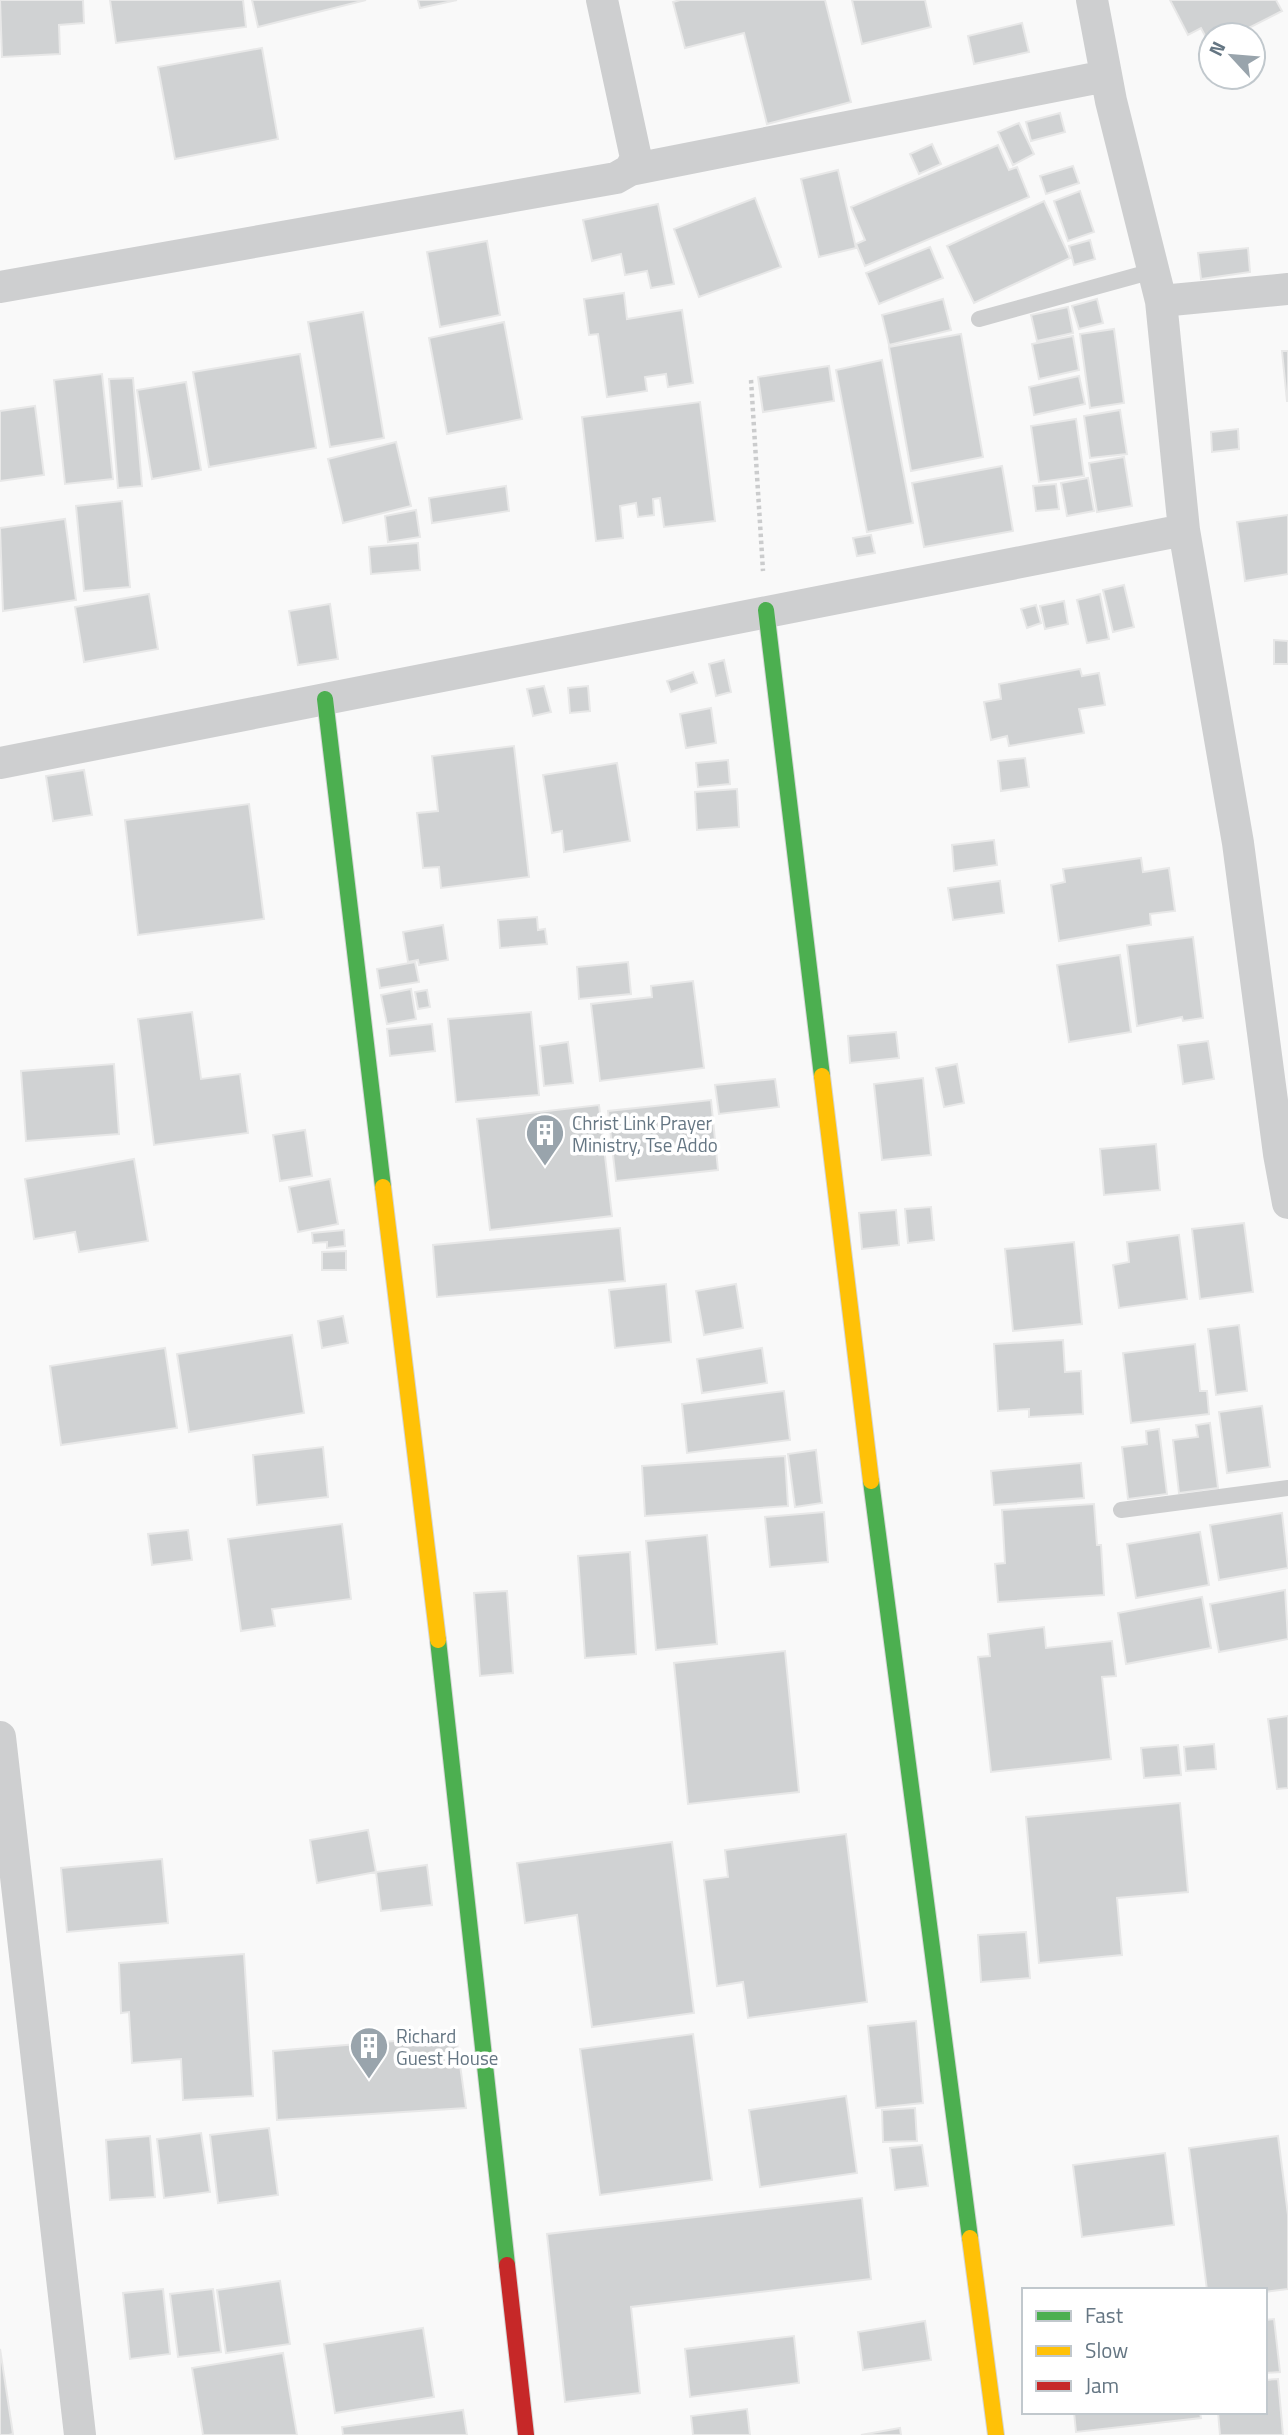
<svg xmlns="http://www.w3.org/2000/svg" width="1288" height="2435" font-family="'Titillium Web',sans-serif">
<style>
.building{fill:#d0d2d3;stroke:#e8e8e8;stroke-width:2}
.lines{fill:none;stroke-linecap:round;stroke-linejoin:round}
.fast-casing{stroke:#d5d6d7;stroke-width:18}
.slow-casing{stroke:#d5d6d7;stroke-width:18}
.jam-casing{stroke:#d5d6d7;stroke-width:18}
.path{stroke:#cbcccd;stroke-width:4.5;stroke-dasharray:3.5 3.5;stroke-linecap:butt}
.lane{stroke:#cecfd0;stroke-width:16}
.street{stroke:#cecfd0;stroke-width:32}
.fast{stroke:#4caf50;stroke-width:16}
.slow{stroke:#ffc107;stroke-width:16}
.jam{stroke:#c62828;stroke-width:16}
.labels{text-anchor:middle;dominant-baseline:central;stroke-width:7;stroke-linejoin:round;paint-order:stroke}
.poi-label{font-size:19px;fill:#657683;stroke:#fff;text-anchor:start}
</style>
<rect width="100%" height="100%" fill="#f9f9f9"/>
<path class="building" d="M0 0H83L84 23 59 25 60 54 2 57Z
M110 0H243L246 27 116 43Z
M252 0H366L258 27Z
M418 0H457L420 8Z
M680 0H825L851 102 767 124 744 33 685 48 673 2Z
M852 0H925L931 27 862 44Z
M1170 0H1276L1282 11 1235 35H1211V47L1201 28 1188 35Z
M1022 23 1029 52 974 64 968 36Z
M262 48 278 139 175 159 158 67Z
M1060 113 1065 132 1031 141 1026 122Z
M1019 123 1034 154 1013 165 998 132Z
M932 144 941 164 919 174 910 154Z
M998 145 1009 170 1017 167 1029 197 865 266 856 244 865 240 851 207Z
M1073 166 1079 183 1046 194 1040 176Z
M838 170 856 248 819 257 801 179Z
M1080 191 1094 232 1068 241 1054 201Z
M755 198 781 267 699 297 674 229Z
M1044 201 1070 258 974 303 947 246Z
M658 204 674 284 651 288 647 271 625 275 621 254 592 261 583 220Z
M1090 240 1095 259 1074 265 1069 246Z
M487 241 500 315 440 327 427 252Z
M930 247 943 278 879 304 866 273Z
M1248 248 1250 272 1201 279 1198 253Z
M624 293 627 319 682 310 693 383 668 387 666 374 645 377 647 391 607 397 598 334 589 335 584 299Z
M943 299 951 330 889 345 882 315Z
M1097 299 1103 323 1079 329 1072 306Z
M1068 307 1073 333 1037 341 1031 315Z
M363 312 384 438 330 447 308 322Z
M504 322 522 419 447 434 429 338Z
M1114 329 1124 403 1090 408 1080 334Z
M961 334 983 457 911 471 889 347Z
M1073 336 1079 370 1039 379 1032 344Z
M1282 351H1288V401H1287Z
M300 354 316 448 209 467 193 372Z
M882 360 913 523 867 532 836 370Z
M829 366 834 401 763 412 758 377Z
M102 374 113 479 65 484 54 380Z
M1079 376 1085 404 1034 415 1029 387Z
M133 378 142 486 118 488 109 379Z
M186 382 201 470 152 479 137 390Z
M700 402 715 521 664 527 660 498 653 499 654 515 638 517 636 503 620 506 623 538 596 541 582 417Z
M35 406 44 475 0 481V411Z
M1120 410 1127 454 1090 458 1084 416Z
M1076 419 1084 476 1039 482 1031 426Z
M1238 429 1239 449 1212 452 1211 432Z
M396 442 411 506 343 523 328 459Z
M1124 457 1132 506 1097 512 1089 463Z
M1002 466 1013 531 924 547 912 483Z
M1088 478 1094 511 1067 516 1061 483Z
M1056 484 1059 509 1036 511 1033 486Z
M506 486 509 511 432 523 429 498Z
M122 501 130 587 84 591 76 506Z
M416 510 420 537 388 542 385 516Z
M1288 515V574L1245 581 1237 522Z
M65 519 76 600 3 611 0 528Z
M871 535 875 553 857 556 853 538Z
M418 543 420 570 371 574 369 547Z
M1124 585 1134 627 1113 632 1103 590Z
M149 594 158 649 84 662 75 607Z
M1100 594 1109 639 1087 643 1077 600Z
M1064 601 1068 624 1045 629 1040 606Z
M330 604 338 659 298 665 289 611Z
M1036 605 1041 623 1027 628 1021 609Z
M1274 640 1288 641V664H1274Z
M724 660 731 692 716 696 709 664Z
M1080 669 1082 676 1099 673 1105 705 1079 709 1084 733 1009 746 1007 736 991 740 984 702 1001 699 999 684Z
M693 672 697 683 671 692 667 681Z
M544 686 551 712 533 716 527 689Z
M588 686 590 711 570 713 568 688Z
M711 708 716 743 686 748 680 714Z
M514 746 529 877 441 888 439 867 423 868 417 813 438 811 432 756Z
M1025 758 1029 787 1001 791 998 761Z
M728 760 730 784 698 787 696 763Z
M617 763 630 841 564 852 562 831 552 833 543 775Z
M84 770 92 815 53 821 46 776Z
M737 789 739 827 697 830 695 792Z
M249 804 264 919 138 935 125 820Z
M994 840 997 865 954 871 952 845Z
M1141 858 1143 872 1169 868 1175 911 1150 914 1151 925 1059 941 1051 885 1065 882 1063 869Z
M1000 881 1004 913 953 920 948 888Z
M537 917 538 930 545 929 547 944 500 948 498 920Z
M443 925 448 960 419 965 418 960 408 962 403 932Z
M1193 937 1203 1018 1183 1021 1182 1017 1137 1026 1127 945Z
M1120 955 1131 1032 1069 1042 1057 965Z
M415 962 419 982 380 988 377 969Z
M628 962 631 994 579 999 577 967Z
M693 981 704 1068 600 1081 591 1004 652 997 651 986Z
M411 989 416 1019 387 1024 381 995Z
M427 990 430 1007 418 1009 415 992Z
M192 1012 201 1079 240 1074 248 1133 154 1145 138 1019Z
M531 1012 539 1095 456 1102 448 1019Z
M432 1024 435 1051 390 1056 387 1029Z
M896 1032 899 1058 850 1063 848 1036Z
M1208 1041 1214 1079 1183 1084 1178 1045Z
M568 1042 573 1083 544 1086 540 1046Z
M114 1064 119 1134 26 1141 21 1071Z
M957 1064 964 1103 944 1107 936 1068Z
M923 1078 931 1155 882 1160 874 1084Z
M775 1079 779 1107 719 1114 715 1085Z
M711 1100 718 1170 616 1181 608 1111Z
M599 1105 612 1216 490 1230 477 1119Z
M305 1130 312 1176 280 1181 273 1135Z
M1156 1144 1160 1190 1104 1195 1100 1149Z
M134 1159 148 1241 79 1252 75 1232 34 1239 25 1179Z
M330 1179 338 1224 298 1232 289 1187Z
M931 1207 934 1240 908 1243 905 1209Z
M896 1210 899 1245 862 1249 859 1213Z
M1244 1223 1253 1292 1200 1299 1192 1229Z
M620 1228 625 1281 437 1297 433 1245Z
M344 1230 345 1246 327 1248V1242L313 1243 312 1233Z
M1179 1235 1187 1299 1119 1308 1113 1265 1129 1262 1127 1242Z
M1074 1242 1082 1324 1013 1331 1005 1249Z
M346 1251V1270H322V1252Z
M666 1284 671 1342 615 1348 609 1290Z
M736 1284 743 1328 704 1335 696 1291Z
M343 1316 348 1343 322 1348 318 1321Z
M1239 1325 1247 1391 1216 1395 1208 1329Z
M292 1335 304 1413 189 1432 177 1354Z
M1063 1340 1065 1372 1081 1371 1083 1414 1029 1417V1409L998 1411 994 1344Z
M1195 1344 1200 1391H1207L1209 1414 1131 1423 1123 1353Z
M165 1348 177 1428 61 1445 50 1366Z
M762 1348 767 1383 702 1393 697 1359Z
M784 1391 790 1440 687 1453 682 1404Z
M1262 1406 1270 1467 1227 1473 1219 1412Z
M1210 1423 1218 1488 1179 1493 1173 1440 1198 1437 1196 1425Z
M1159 1429 1167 1494 1128 1499 1122 1447 1147 1444 1146 1431Z
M323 1447 328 1497 257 1505 253 1455Z
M816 1450 822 1503 795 1507 788 1454Z
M785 1456 788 1506 645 1516 642 1466Z
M1081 1463 1084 1498 994 1505 991 1471Z
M1094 1504 1097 1545H1101L1104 1595 998 1602 995 1564 1005 1563 1002 1510Z
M824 1512 828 1562 770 1567 765 1517Z
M1282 1513 1288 1568 1219 1580 1210 1525Z
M342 1524 351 1599 272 1609 275 1626 241 1631 228 1539Z
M188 1530 192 1560 152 1565 148 1534Z
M1200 1532 1209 1585 1136 1598 1127 1544Z
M707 1535 717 1644 656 1650 646 1541Z
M630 1552 636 1654 585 1658 578 1556Z
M1285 1590 1288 1639 1219 1652 1210 1604Z
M507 1591 513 1673 480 1676 474 1593Z
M1202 1597 1211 1648 1126 1664 1118 1613Z
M1044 1627 1046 1648 1112 1641 1116 1676 1102 1677 1111 1759 991 1772 978 1657 990 1656 988 1634Z
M785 1651 799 1792 688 1804 674 1663Z
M1288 1716V1788L1277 1789 1268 1719Z
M1214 1744 1216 1769 1186 1771 1184 1747Z
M1178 1745 1181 1775 1144 1778 1141 1748Z
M1180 1803 1188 1892 1117 1898 1122 1955 1039 1963 1026 1817Z
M368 1830 376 1872 317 1883 310 1840Z
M846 1834 867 2002 748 2018 743 1982 717 1986 704 1880 728 1877 725 1850Z
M672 1842 694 2013 592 2027 577 1915 525 1923 517 1863Z
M162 1859 168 1923 67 1932 61 1868Z
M427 1865 432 1905 381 1911 376 1872Z
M1026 1932 1030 1978 981 1982 978 1935Z
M244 1954 253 2096 183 2100 181 2059 132 2063 129 2012 121 2013 119 1963Z
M916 2021 923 2103 876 2108 868 2026Z
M693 2034 712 2180 600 2195 580 2049Z
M456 2036 466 2108 277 2120 273 2051Z
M846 2096 857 2173 760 2187 749 2110Z
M915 2108 917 2141 883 2142 882 2110Z
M269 2128 278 2195 218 2203 210 2135Z
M201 2133 210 2192 164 2198 157 2139Z
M150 2136 155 2197 110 2200 106 2140Z
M1278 2136 1288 2215V2289L1265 2292V2290H1207L1189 2148Z
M922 2145 928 2186 895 2190 890 2148Z
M1165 2153 1174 2225 1082 2237 1073 2165Z
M862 2198 871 2279 631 2307 640 2393 565 2402 547 2234Z
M280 2281 290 2344 226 2353 217 2290Z
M163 2289 170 2354 130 2359 123 2293Z
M213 2289 221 2352 178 2357 170 2294Z
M1274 2319 1280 2372 1265 2373V2320Z
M925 2321 931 2360 863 2370 858 2332Z
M423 2328 434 2397 335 2413 324 2344Z
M794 2336 799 2383 690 2397 685 2349Z
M0 2349 13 2434 9 2435H0Z
M283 2353 297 2435H203L192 2368Z
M1278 2379 1283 2435H1220L1218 2412H1265V2380Z
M747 2409 750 2435H693L691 2416Z
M463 2410 467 2435H343L342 2427Z
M1074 2412H1200L1201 2418 1076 2432Z
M900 2428 901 2435H861Z"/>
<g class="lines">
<g class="fast-casing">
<path id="fast" d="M766 610 822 1076
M325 699 383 1187
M871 1481 970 2238
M438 1640 507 2265"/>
</g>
<g class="slow-casing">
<path id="slow" d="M822 1076 871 1481
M383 1187 438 1640
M970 2238 996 2435"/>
</g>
<g class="jam-casing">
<path id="jam" d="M507 2265 526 2435"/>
</g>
<path class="path" d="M751 380 763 571"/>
<path class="lane" d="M979 319 1153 271
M1121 1510 1288 1488"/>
<path class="street" d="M602 0 636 158 630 170
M1092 0 1111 101 1161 301 1184 530 1238 843 1279 1154 1288 1203
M0 287 616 178 630 170 1106 76
M1161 301 1288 289
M0 763 1184 530
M0 1737 80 2435"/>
<use href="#fast" class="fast"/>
<use href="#slow" class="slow"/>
<use href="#jam" class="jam"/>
</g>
<defs>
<g id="building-pin" transform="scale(2.0125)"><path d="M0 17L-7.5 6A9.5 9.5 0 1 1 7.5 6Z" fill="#99a4ac" stroke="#fff"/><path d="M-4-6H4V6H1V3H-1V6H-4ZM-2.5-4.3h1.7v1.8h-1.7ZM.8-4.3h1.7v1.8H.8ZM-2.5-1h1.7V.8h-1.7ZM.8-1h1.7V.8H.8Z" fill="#fff"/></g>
</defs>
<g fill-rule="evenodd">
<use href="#building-pin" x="545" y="1133"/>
<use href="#building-pin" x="369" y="2046"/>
</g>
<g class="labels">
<g class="poi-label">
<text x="572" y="1122">Christ Link Prayer<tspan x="572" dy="22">Ministry, Tse Addo</tspan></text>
<text x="396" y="2035">Richard<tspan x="396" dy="22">Guest House</tspan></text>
</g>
</g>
<rect x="1022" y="2288" width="245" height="126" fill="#ffffff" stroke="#c1c8cd" stroke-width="2"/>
<rect x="1036" y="2311" width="35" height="10" fill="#4caf50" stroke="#c1c8cd" stroke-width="2"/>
<text x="1085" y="2323" font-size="21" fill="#657683">Fast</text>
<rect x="1036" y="2346" width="35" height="10" fill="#ffc107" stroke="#c1c8cd" stroke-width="2"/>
<text x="1085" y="2358" font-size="21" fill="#657683">Slow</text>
<rect x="1036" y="2381" width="35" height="10" fill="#c62828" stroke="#c1c8cd" stroke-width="2"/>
<text x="1085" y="2393" font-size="21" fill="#657683">Jam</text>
<g transform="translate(1232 56) rotate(296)"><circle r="33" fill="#ffffff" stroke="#c1c8cd" stroke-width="2"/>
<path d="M0-5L12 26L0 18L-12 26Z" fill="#99a4ac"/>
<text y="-10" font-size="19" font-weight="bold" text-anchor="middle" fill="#657683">N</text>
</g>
</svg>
